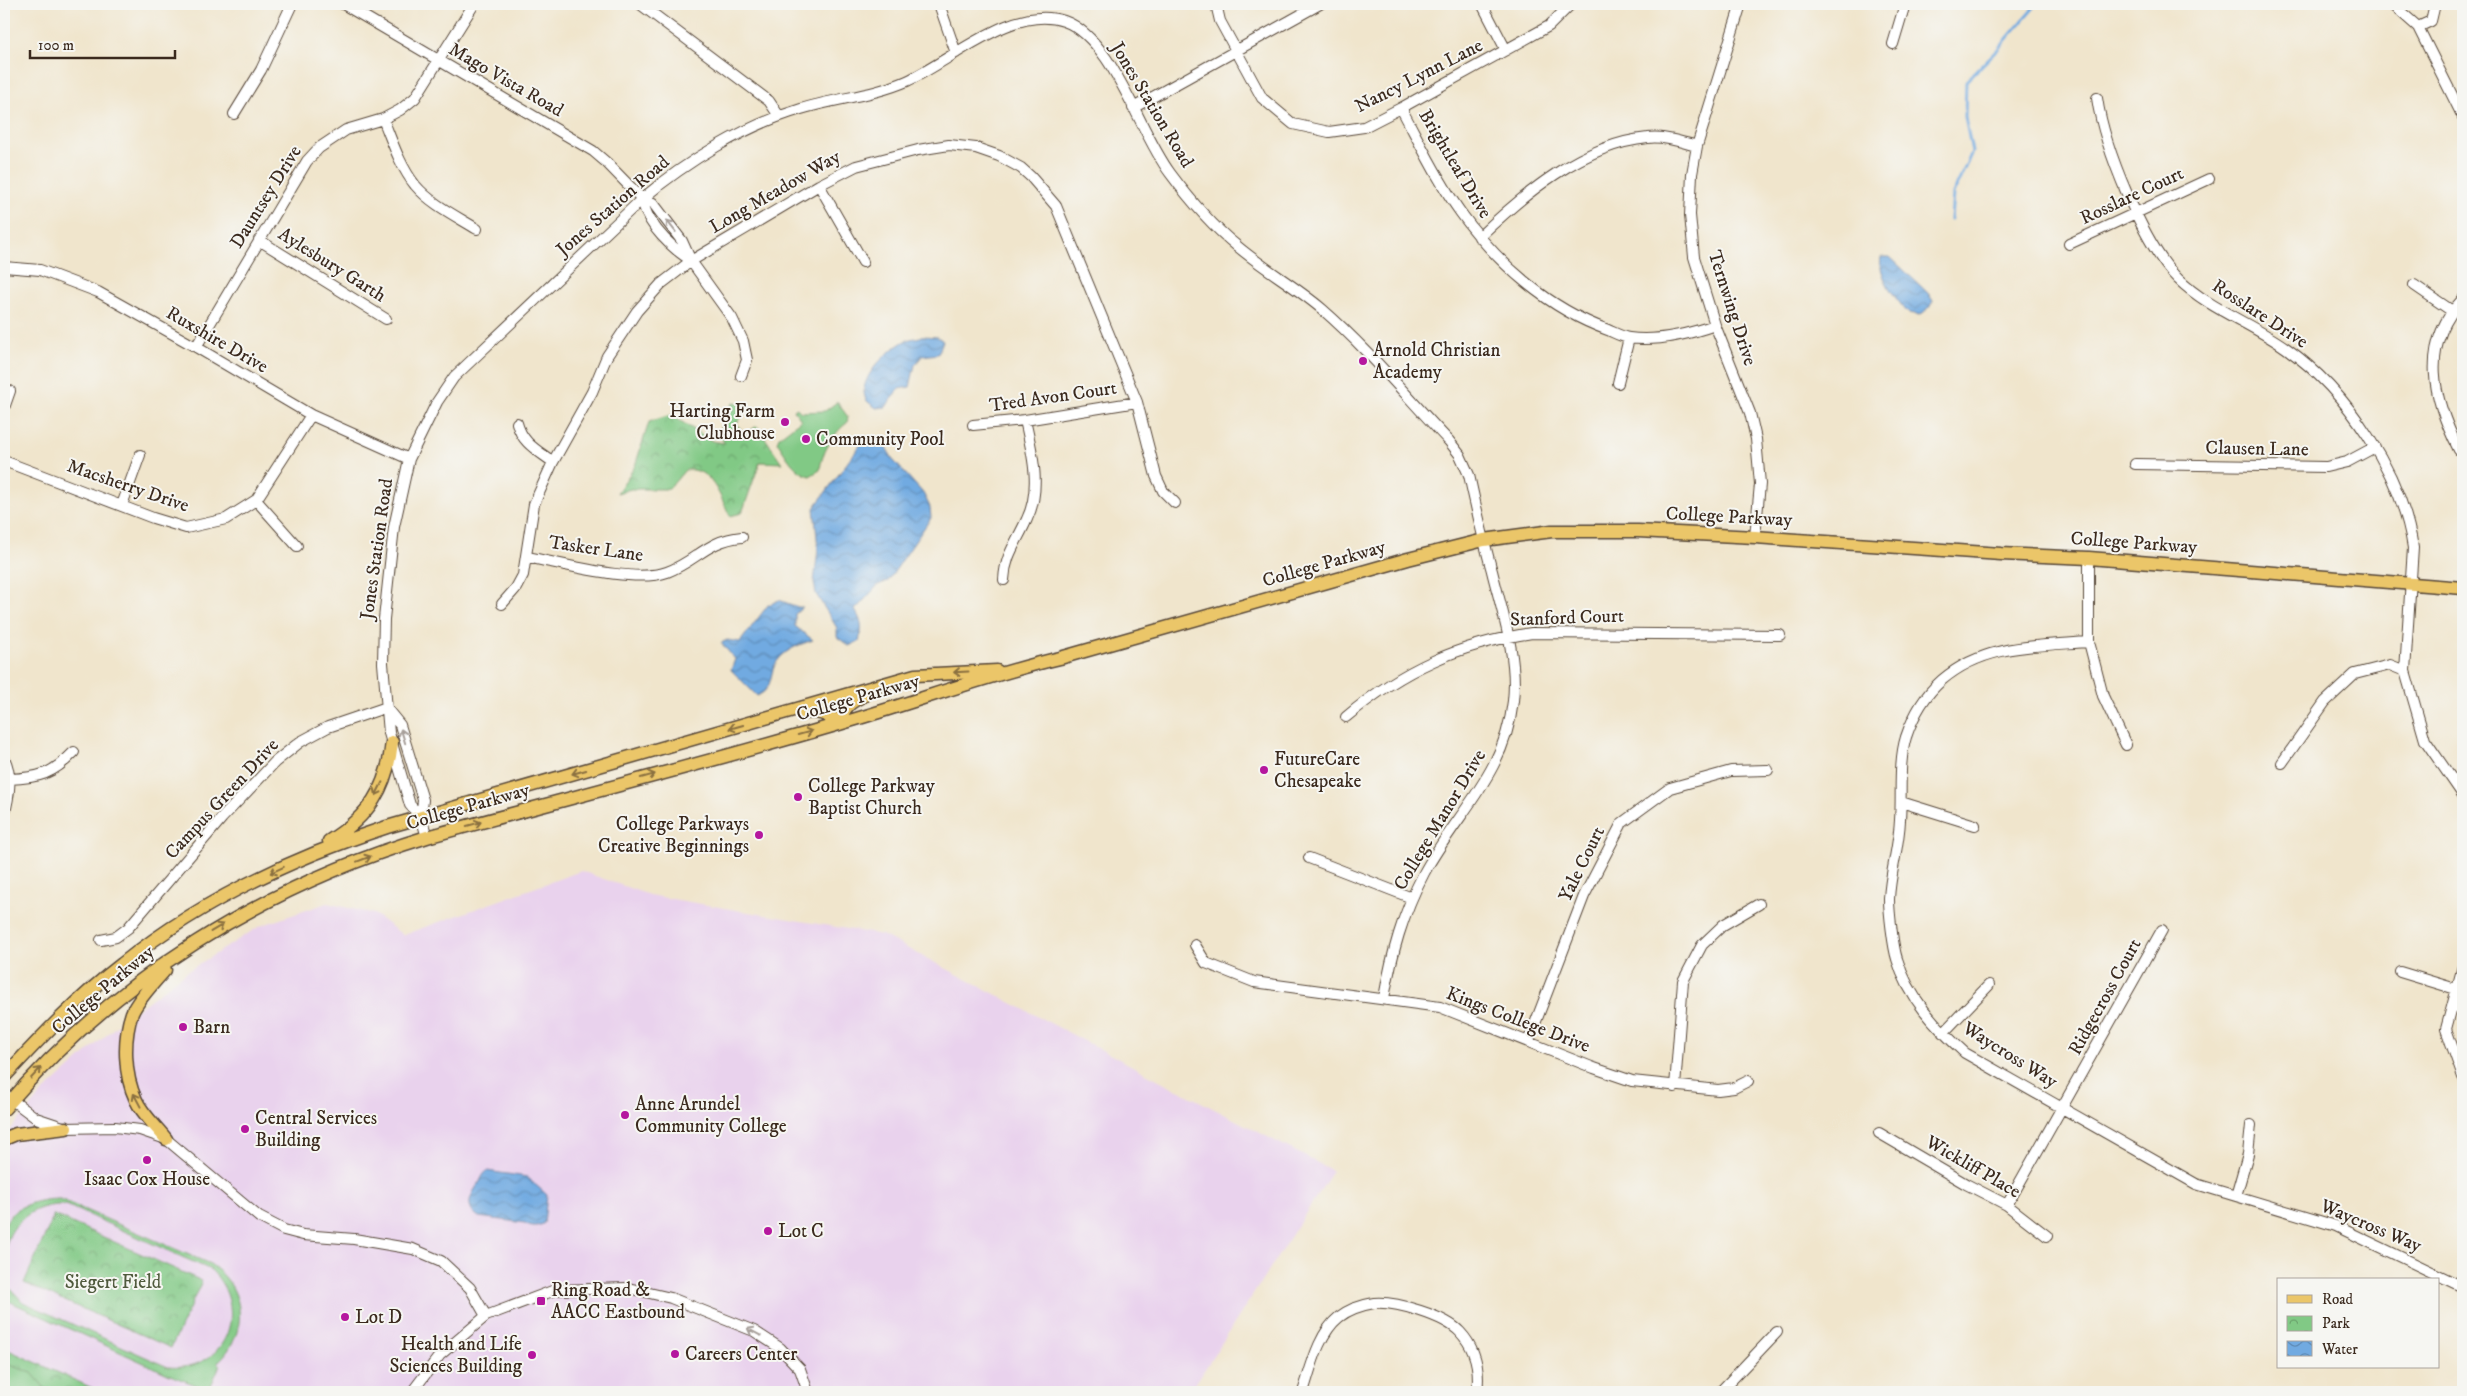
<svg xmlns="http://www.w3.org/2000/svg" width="2467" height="1396" font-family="'IM FELL DW Pica',serif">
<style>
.built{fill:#e9d2ed}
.park{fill:url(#park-crowns);stroke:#5e7a52}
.pitch{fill:#81c985;stroke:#5e7a52}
.water{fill:url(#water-waves);stroke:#566a80}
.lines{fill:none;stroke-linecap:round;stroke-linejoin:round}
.stream{stroke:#71aae1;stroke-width:3}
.minor-casing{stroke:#564638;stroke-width:12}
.major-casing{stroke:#564638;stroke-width:15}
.minor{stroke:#fff;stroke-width:10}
.major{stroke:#ebc669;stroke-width:12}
.oneway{stroke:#a79f9a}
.oneway2{stroke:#8a7040}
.poi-dot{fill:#b5179e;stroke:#f6f6f2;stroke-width:2}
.labels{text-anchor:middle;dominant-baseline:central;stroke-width:4;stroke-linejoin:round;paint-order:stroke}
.street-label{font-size:19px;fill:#3b2a1e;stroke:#f6f6f2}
.poi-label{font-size:19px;fill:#3b2a1e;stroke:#f6f6f2;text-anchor:start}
.park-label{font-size:19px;fill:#505a3d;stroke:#f6f6f2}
</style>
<defs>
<pattern id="park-crowns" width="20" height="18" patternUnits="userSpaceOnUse" patternTransform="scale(1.25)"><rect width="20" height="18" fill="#81c985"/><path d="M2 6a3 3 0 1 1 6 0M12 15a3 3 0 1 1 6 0" fill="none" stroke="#6ba36c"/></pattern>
<pattern id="water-waves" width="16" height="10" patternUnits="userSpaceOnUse" patternTransform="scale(1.25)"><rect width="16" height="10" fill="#71aae1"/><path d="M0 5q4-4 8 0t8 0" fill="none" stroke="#5e8bb6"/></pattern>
</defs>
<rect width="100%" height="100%" fill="#f6f6f2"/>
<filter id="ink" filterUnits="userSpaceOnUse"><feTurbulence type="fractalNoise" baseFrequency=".02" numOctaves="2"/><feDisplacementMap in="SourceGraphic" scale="10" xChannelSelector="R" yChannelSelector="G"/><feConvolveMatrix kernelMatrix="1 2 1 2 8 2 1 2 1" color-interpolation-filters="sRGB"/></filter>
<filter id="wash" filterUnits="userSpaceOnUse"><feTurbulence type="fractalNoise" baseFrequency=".0096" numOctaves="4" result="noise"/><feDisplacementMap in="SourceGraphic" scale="20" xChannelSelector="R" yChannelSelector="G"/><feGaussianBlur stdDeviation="1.12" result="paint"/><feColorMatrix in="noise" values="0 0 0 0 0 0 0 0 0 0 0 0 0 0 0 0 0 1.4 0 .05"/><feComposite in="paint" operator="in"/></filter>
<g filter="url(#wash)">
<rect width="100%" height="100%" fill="#f0e5cc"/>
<path class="built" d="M581 871 649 895 882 935 1333 1171 1190 1392H4V1137L42 1093 122 1021 188 971 260 926 327 903 374 914 403 935Z"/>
<path class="park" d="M733 403 744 404 739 410 743 415 736 424 745 434 757 426 782 463 760 462 742 513 730 516C720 497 711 466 685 470L669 489H631L617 493 635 466 649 422 671 415 712 441 725 443 717 434Z
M54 1215 202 1281 171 1348 24 1283Z
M4 1348 101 1392H4Z"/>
<path class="pitch" d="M837 402 848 417 847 423C834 432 821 454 820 470L810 476C794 472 786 455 777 442L779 437 801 420 794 410 797 408 801 412 825 411Z
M60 1199 210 1264C247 1288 249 1334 217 1363L220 1365 209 1390 170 1375 4 1299V1265L10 1288 23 1302 168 1367C226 1373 251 1309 211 1270L66 1205C34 1203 7 1223 4 1256 4 1247 1 1232 5 1224 14 1204 41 1199 60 1199Z
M4 1363 32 1373 44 1387 41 1392H4Z"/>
<path class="water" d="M1881 257H1890L1928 293 1933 301 1929 308 1920 315 1908 313C1897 300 1877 276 1881 257Z
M923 336 938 337 943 341 938 354 922 356 915 365 910 387 898 389 886 407 876 408C874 406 869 403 867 401 853 381 891 347 907 340 912 338 918 338 923 336Z
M864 440H878L884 444 894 461 923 493 930 507 931 518 888 581 878 585 855 610C862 622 863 627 859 641L849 646 837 637V628L816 594 814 582 818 549 814 508Z
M779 600 798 607H803L795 614V626L813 640C798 645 781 651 774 667 769 680 772 689 757 696L731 670 735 659 721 643 727 640 740 642 768 605Z
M487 1171 527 1177 547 1195 544 1223C539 1227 530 1227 525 1223L479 1217C464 1207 470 1196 479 1183 482 1178 482 1175 487 1171Z"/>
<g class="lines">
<path class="stream" d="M1951 219 1953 194 1972 152 1965 117 1966 81 1998 49 2037 4"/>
</g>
</g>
<g filter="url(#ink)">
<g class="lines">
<g class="minor-casing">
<path id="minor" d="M343 4 593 151 607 163 642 199 653 203 682 241 691 261 732 318 743 341 747 360 741 376
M640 4 769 101 779 116
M939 4 956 53
M1216 4 1220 21 1262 98 1293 124 1329 132 1364 127 1401 108 1549 26 1571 4
M1482 4 1506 50
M1741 4 1697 146 1692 174 1690 215 1694 257 1715 325 1750 413 1756 439 1760 484 1755 537
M2392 4 2418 27 2463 117
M2418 27 2431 21 2435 4
M1893 44 1905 4
M2097 98C2104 147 2143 244 2178 279 2209 309 2251 323 2286 348 2347 391 2402 474 2413 548L2405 671 2425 740 2463 795
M1133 108 1320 4
M1401 108C1420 143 1438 181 1461 213 1498 264 1549 309 1608 330 1615 333 1622 337 1629 338 1658 342 1689 334 1715 325
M234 114 261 70 292 4
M383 119C392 141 400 166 415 185 431 204 456 216 477 229
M819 185 863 262
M642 199C647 225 670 246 690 260
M1479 237C1524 194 1583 144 1648 138 1664 136 1681 142 1697 146
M259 240 386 319
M2069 244 2209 179
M4 267 40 270 98 292 196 347 311 415 409 459
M2414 285 2452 311
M196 347 307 161 319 148 346 130 383 119 400 110 415 98 474 4
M1618 383 1629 338
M4 408 10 391
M517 423C522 443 537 450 553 462
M973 425 1025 420 1137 402
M2459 450C2433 399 2419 345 2463 299
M4 461 153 518 186 528 226 519 256 500 311 415
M2135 464 2326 467 2347 462 2375 447
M256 500 297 546
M122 505 140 455
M526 557C561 563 633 584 667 572 697 561 707 540 742 537
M2089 558V642L2103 696 2126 745
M1004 580C1005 555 1017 542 1027 519 1042 488 1032 452 1025 420
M502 604 516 588 523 575 534 504 553 462 592 392 607 356 637 311 661 284 691 261 819 185 856 166 918 150 949 145 976 148 999 156 1021 168 1031 177 1056 206 1137 402 1156 476 1163 491 1175 503
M2089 642C2036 646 1984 644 1942 680 1925 695 1913 716 1906 737 1898 763 1902 794 1900 820 1899 847 1890 873 1889 899 1889 911 1893 947 1897 959 1908 997 1936 1027 1965 1053L2196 1184 2336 1226 2463 1287
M387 709 400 725 423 800 421 817 427 837
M1346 717C1403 669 1459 644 1532 633L1780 635
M4 758C13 776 9 797 4 816
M2282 763 2325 702 2355 674 2390 665 2405 671
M9 779C39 778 53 774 74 752
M1901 802 1975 825
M421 817 410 805 389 733 383 663 384 619 394 527 409 459 437 402 454 377 642 199C687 161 744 126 801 109 836 98 873 96 907 81 951 61 1014 3 1064 21 1113 38 1139 132 1170 173 1190 200 1211 225 1237 246 1264 269 1295 286 1322 309 1368 349 1407 397 1449 441L1460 455 1469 475C1476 507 1483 539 1492 571 1502 612 1518 657 1513 701 1505 774 1457 812 1424 873 1402 915 1392 953 1384 998
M1309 858 1412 898
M101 940 116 937 128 928 222 818 275 762 300 742 328 727 387 707
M1195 945 1206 963 1254 982 1440 1007 1594 1068 1632 1081 1718 1090 1734 1088 1748 1081
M2463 966 2446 1029 2463 1077
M2400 972 2456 989
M1943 1033 1989 985
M1528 1042 1584 896 1622 823 1670 788 1731 771 1768 770
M1675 1087 1683 981 1702 945 1723 925 1759 904
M4 1094 36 1118 66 1128 115 1127 140 1130 166 1139 259 1217 284 1230 303 1235 354 1239 413 1249 441 1261 470 1288 486 1316
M1879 1133 1966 1184 2007 1205 2047 1236
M2236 1196 2248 1154 2251 1125
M2007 1205 2162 930
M412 1392 440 1355 486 1316 555 1290 628 1288 671 1298 754 1331 780 1348 800 1369 808 1392
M1303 1392C1311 1368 1318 1334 1339 1317 1348 1310 1362 1305 1374 1303 1396 1301 1445 1316 1460 1332 1476 1349 1480 1370 1477 1392
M1720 1392 1777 1332"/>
</g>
<g class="major-casing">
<path id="major" d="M803 713C819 711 827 713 839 724
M839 724C843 708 849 702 865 695
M329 841C369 816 387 789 392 742
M165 970C155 981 138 999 132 1013 123 1039 124 1075 136 1100 142 1114 157 1127 166 1139
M4 1077C41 1037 79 997 122 964 200 901 292 858 387 827L915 675 997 671
M4 1109C115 978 263 887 427 837 565 799 703 764 839 724 913 703 986 675 1060 658L1408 559 1484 540 1552 531H1638L1755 537 2001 554 2089 558 2463 588
M4 1139 16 1134 66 1128"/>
</g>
<use href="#minor" class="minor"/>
<use href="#major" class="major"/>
</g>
<defs><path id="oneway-shaft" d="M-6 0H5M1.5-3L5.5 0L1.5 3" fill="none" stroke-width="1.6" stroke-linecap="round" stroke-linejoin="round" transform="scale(1.25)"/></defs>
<g class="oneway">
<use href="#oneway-shaft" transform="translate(671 226) rotate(-128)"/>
<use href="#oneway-shaft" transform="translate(403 736) rotate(-107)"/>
<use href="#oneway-shaft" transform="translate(754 1332) rotate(-152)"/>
</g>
<g class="oneway2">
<use href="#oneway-shaft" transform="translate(961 672) rotate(177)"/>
<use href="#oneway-shaft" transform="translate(736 727) rotate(164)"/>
<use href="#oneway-shaft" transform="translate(805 733) rotate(-15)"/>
<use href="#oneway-shaft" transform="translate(579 772) rotate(164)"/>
<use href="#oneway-shaft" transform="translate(648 776) rotate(-15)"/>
<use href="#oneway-shaft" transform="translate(379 789) rotate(117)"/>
<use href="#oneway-shaft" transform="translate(474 824) rotate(-15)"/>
<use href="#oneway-shaft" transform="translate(364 859) rotate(-21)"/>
<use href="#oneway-shaft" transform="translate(277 870) rotate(155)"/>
<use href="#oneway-shaft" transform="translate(217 928) rotate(-31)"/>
<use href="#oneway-shaft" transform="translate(36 1073) rotate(-47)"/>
<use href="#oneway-shaft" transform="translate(137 1100) rotate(-118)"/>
</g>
</g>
<g class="poi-dot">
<circle cx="1363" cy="361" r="5"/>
<circle cx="785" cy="422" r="5"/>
<circle cx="806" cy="439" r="5"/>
<circle cx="1264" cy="770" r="5"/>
<circle cx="798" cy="797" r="5"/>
<circle cx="759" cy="835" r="5"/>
<circle cx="183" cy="1027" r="5"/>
<circle cx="625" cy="1115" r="5"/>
<circle cx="245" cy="1129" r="5"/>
<circle cx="147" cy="1160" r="5"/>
<circle cx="768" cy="1231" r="5"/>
<rect x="536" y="1296" width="10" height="10" rx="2.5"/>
<circle cx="345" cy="1317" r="5"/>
<circle cx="675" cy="1354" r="5"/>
<circle cx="532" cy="1355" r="5"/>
</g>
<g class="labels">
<g class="street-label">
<text transform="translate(1419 76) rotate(-27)">Nancy Lynn Lane</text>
<text transform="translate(506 80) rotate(30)">Mago Vista Road</text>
<text transform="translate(1152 105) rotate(59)">Jones Station Road</text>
<text transform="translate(1455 164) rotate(59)">Brightleaf Drive</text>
<text transform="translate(775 192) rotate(-30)">Long Meadow Way</text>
<text transform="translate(2132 196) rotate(-25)">Rosslare Court</text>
<text transform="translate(266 197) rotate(-58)">Dauntsey Drive</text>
<text transform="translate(613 206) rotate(-41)">Jones Station Road</text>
<text transform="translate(332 265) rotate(32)">Aylesbury Garth</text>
<text transform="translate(1732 308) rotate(72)">Ternwing Drive</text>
<text transform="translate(2260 314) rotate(33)">Rosslare Drive</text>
<text transform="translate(217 340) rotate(30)">Ruxshire Drive</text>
<text transform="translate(1053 397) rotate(-8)">Tred Avon Court</text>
<text transform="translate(2257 449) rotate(1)">Clausen Lane</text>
<text transform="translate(128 486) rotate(19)">Macsherry Drive</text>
<text transform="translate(1729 517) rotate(3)">College Parkway</text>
<text transform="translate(2134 543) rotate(4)">College Parkway</text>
<text transform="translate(377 549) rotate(-82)">Jones Station Road</text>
<text transform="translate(596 549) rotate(8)">Tasker Lane</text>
<text transform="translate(1324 564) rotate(-16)">College Parkway</text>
<text transform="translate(1567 618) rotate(-2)">Stanford Court</text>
<text transform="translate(858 698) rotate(-16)">College Parkway</text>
<text transform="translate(222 799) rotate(-47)">Campus Green Drive</text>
<text transform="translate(468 807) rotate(-16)">College Parkway</text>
<text transform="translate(1440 820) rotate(-59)">College Manor Drive</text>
<text transform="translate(1582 864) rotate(-64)">Yale Court</text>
<text transform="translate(103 990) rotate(-40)">College Parkway</text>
<text transform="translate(2105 997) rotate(-61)">Ridgecross Court</text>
<text transform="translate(1518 1020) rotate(21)">Kings College Drive</text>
<text transform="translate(2010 1055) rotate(32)">Waycross Way</text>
<text transform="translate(1973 1167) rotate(30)">Wickliff Place</text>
<text transform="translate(2371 1226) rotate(23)">Waycross Way</text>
</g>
<g class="poi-label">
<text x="1373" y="350">Arnold Christian<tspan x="1373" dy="22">Academy</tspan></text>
<text x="775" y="411" text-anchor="end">Harting Farm<tspan x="775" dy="22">Clubhouse</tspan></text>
<text x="816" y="439">Community Pool</text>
<text x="1274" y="759">FutureCare<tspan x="1274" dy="22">Chesapeake</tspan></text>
<text x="808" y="786">College Parkway<tspan x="808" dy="22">Baptist Church</tspan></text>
<text x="749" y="824" text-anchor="end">College Parkways<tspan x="749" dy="22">Creative Beginnings</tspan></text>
<text x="193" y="1027">Barn</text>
<text x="635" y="1104">Anne Arundel<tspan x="635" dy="22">Community College</tspan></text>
<text x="255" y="1118">Central Services<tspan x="255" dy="22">Building</tspan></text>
<text x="147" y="1179" text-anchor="middle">Isaac Cox House</text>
<text x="778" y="1231">Lot C</text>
<text x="551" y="1290">Ring Road &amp;<tspan x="551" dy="22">AACC Eastbound</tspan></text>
<text x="355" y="1317">Lot D</text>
<text x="522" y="1344" text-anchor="end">Health and Life<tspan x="522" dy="22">Sciences Building</tspan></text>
<text x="685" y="1354">Careers Center</text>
</g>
<g class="park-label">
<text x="113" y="1282">Siegert Field</text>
</g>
</g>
<rect width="2467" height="1396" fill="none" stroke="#f6f6f2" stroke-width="20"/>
<rect x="2277" y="1278" width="162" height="90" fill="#f6f6f2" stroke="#aba49d"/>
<rect x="2287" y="1295" width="25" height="8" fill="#ebc669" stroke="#aba49d"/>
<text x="2322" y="1304" font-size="15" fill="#3b2a1e">Road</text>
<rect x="2287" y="1316" width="25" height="15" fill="url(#park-crowns)" stroke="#aba49d"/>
<text x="2322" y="1328" font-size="15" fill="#3b2a1e">Park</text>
<rect x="2287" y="1341" width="25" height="15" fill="url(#water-waves)" stroke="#aba49d"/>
<text x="2322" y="1354" font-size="15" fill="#3b2a1e">Water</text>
<path d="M30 50v8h145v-8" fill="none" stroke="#3b2a1e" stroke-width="2.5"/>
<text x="38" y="50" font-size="15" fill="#3b2a1e" stroke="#f6f6f2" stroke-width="4" paint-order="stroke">100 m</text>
</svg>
